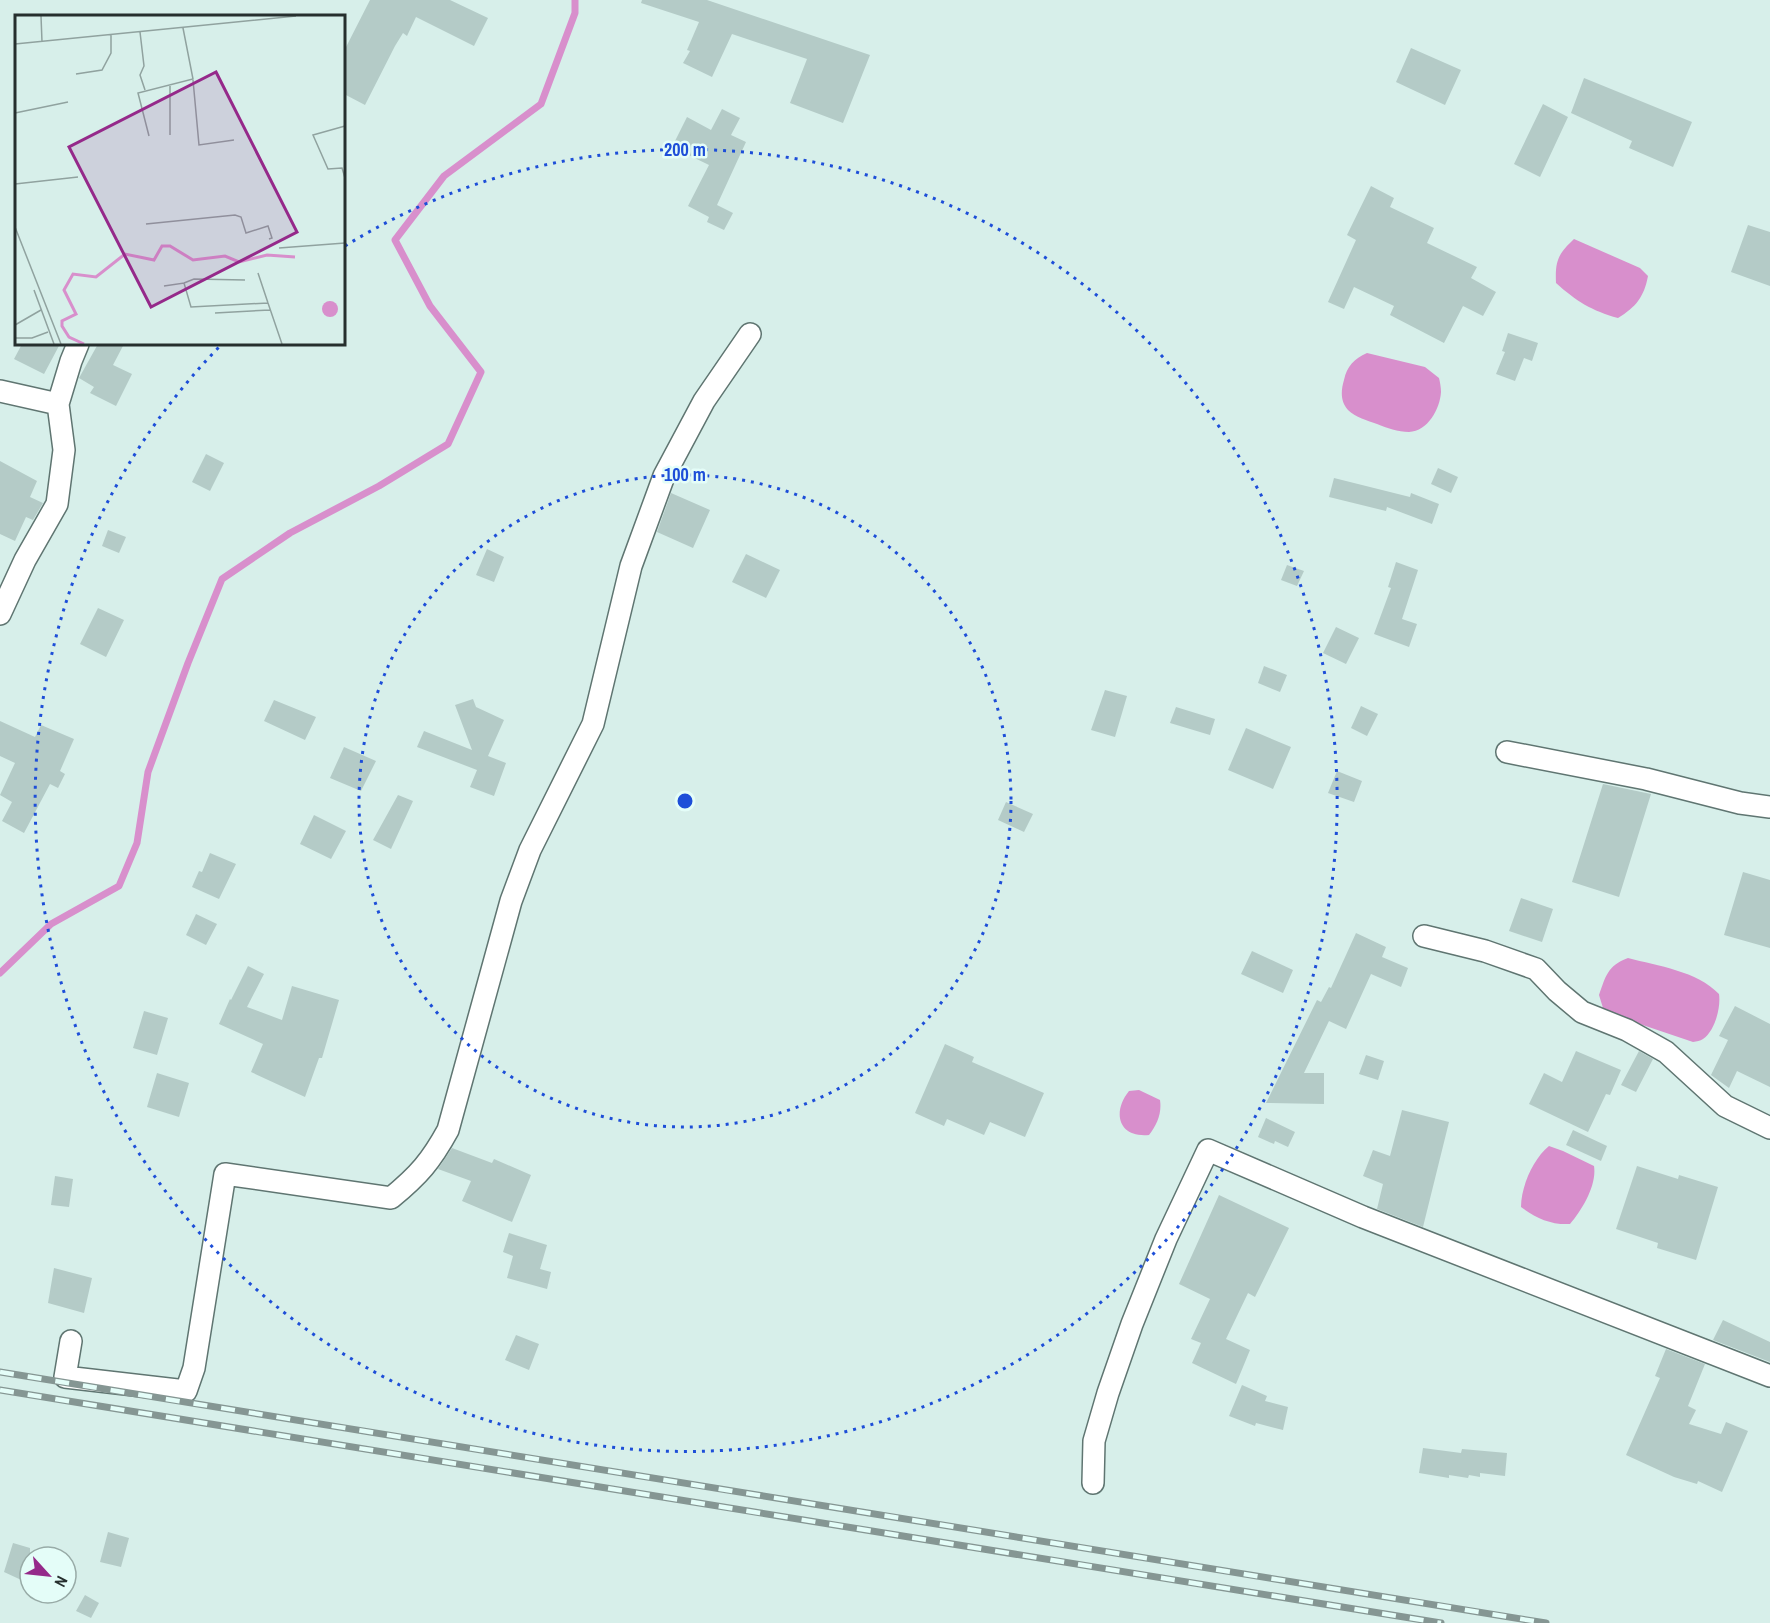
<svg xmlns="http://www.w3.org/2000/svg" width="1770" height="1623" font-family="'Archivo Narrow',sans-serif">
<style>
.water{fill:#d88fcc}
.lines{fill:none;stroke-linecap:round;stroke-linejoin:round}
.stream{stroke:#d88fcc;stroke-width:7}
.building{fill:#b4cbc7}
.street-casing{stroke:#5f7571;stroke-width:24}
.street{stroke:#fff;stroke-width:21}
.rail-casing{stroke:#859693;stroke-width:7}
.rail{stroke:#e4fdf8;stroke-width:4.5;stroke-dasharray:14;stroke-linecap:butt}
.ring{fill:none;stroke:#1d4ed8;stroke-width:3;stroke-dasharray:3 6}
.inset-river{fill:none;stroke:#d88fcc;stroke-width:3}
.inset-road{fill:none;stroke:#90a29f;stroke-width:1.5}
.view{fill:#95298a;fill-opacity:0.15;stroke:#95298a;stroke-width:3}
.inset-edge{fill:none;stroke:#262f2e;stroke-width:3}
.centre{fill:#1d4ed8;stroke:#e4fdf8;stroke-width:3}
.ring-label{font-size:18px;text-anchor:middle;font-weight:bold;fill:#1d4ed8;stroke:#e4fdf8;stroke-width:5;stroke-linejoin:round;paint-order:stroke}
</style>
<rect width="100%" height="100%" fill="#d7efea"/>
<path class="water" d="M1574 239 1640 268 1648 276C1644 297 1636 307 1618 318 1592 311 1576 301 1556 283 1555 261 1558 254 1574 239Z
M1367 353 1425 367 1439 378C1440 382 1441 388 1441 392 1440 409 1428 431 1409 432 1398 432 1387 428 1377 424 1368 421 1355 417 1348 410 1340 401 1341 390 1344 380 1347 366 1354 359 1367 353Z
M1628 958C1658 966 1697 971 1719 994 1721 1007 1715 1031 1703 1039 1700 1041 1697 1041 1693 1042L1619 1017 1603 1008 1599 995C1606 976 1607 966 1628 958Z
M1139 1090 1160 1100C1162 1113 1157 1125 1149 1135 1118 1138 1112 1112 1129 1091Z
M1549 1146 1563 1151 1594 1166C1597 1185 1582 1210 1570 1224 1551 1225 1536 1218 1521 1207 1521 1187 1533 1159 1549 1146Z"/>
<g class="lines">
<path class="stream" d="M0 973 51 924 119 886 137 843 148 772 188 663 222 579 290 533 379 486 448 444 481 372 430 306 395 240 444 176 541 104 575 13V0"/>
</g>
<path class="building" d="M370 0H450L488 18 474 46 416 17 407 36 403 33 395 46 365 105 344 94V51Z
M642 0H707L870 55 843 123 790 103 807 59 732 34 712 77 683 63 690 51 687 50 699 22 641 3Z
M1411 48 1461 70 1445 105 1396 82Z
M1584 78 1692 122 1673 167 1629 148 1632 141 1571 113Z
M1543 104 1568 117 1540 177 1514 164Z
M722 109 740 118 731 135 746 142 717 205 733 213 724 230 707 222 709 217 688 206 709 165 672 147 687 117 711 130Z
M1371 186 1394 198 1390 207 1434 228 1427 243 1477 267 1471 278 1496 292 1483 316 1463 306 1444 343 1390 315 1394 306 1354 287 1344 309 1328 302 1356 240 1347 235Z
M1748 225 1770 232V286L1731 272Z
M1508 333 1538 343 1532 361 1524 358 1515 381 1496 374 1505 352 1502 351Z
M22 344H60L44 374 14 359Z
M98 344H124L113 365 132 374 116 406 90 393 94 387 79 378Z
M206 454 224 463 210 491 192 482Z
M0 461 37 481 30 497 43 503 33 520 26 517 15 541 0 534Z
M1438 468 1458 477 1451 493 1431 484Z
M1334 478 1410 497 1411 493 1439 504 1432 524 1387 507 1386 511 1329 497Z
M671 493 710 510 693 548 657 532Z
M108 530 126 537 119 553 102 546Z
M487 549 504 557 494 582 476 575Z
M746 554 780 570 766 598 732 582Z
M1396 562 1418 570 1402 619 1417 624 1409 647 1374 634 1391 588 1388 587Z
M1287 565 1304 571 1297 586 1281 580Z
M98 608 124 620 106 657 80 644Z
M1336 627 1359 638 1346 664 1323 653Z
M1264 666 1287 675 1280 692 1258 683Z
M1105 690 1127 696 1115 737 1091 730Z
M473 699 476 707 504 720 488 756 506 763 494 796 470 787 477 770 417 747 424 731 472 750 455 705Z
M274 700 316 717 305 740 264 721Z
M1361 706 1378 714 1367 736 1351 728Z
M1176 707 1215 719 1210 735 1170 723Z
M0 721 35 737 41 725 74 739 60 771 65 774 58 788 50 784 24 833 2 821 12 802 0 795 15 763 0 756Z
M1246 728 1291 747 1273 789 1228 770Z
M344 747 376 761 361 791 330 778Z
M1337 771 1362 781 1354 802 1328 793Z
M1603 784 1651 794 1619 897 1572 882Z
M398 795 413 801 391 849 373 840Z
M1006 802 1033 814 1024 832 998 820Z
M314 815 346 831 331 859 300 844Z
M210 853 236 864 219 899 192 887 199 871 202 872Z
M1743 872 1770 880V948L1724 935Z
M1521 898 1553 909 1542 942 1509 931Z
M196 914 217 924 206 945 186 935Z
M1356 933 1386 947 1382 957 1408 968 1401 987 1371 974 1346 1029 1329 1021 1304 1073H1324V1104L1266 1103 1317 1000 1321 1002 1329 987 1331 988Z
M1252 951 1293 970 1283 993 1241 974Z
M248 966 264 974 247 1007 282 1020 292 986 339 1000 322 1058H319L305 1097 251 1072 263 1044 219 1024 230 999 231 1000Z
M1735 1006 1770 1024V1087L1737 1071 1729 1088 1711 1075 1728 1040 1719 1036Z
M144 1011 168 1018 157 1055 133 1048Z
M945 1044 974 1057 972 1062 1044 1093 1025 1137 990 1122 984 1135 947 1119 944 1126 915 1113Z
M1576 1051 1621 1070 1610 1095 1606 1094 1588 1132 1529 1104 1544 1073 1562 1082Z
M1639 1051 1653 1059 1636 1092 1621 1085Z
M1366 1055 1384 1061 1378 1080 1359 1074Z
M157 1073 189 1083 179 1117 147 1107Z
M1402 1110 1449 1122 1423 1227 1377 1209 1383 1184 1363 1176 1373 1150 1390 1156Z
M1266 1118 1295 1132 1288 1147 1275 1141 1274 1144 1258 1137Z
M1573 1130 1607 1146 1601 1161 1566 1145Z
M452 1148 492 1163 494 1159 531 1175 512 1222 462 1201 471 1181 438 1169Z
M1637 1166 1678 1179 1679 1175 1718 1187 1696 1260 1657 1248 1658 1243 1616 1229Z
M55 1176 73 1179 69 1207 51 1205Z
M1219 1195 1289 1228 1255 1297 1248 1293 1226 1339 1250 1350 1236 1384 1192 1363 1201 1343 1191 1339 1210 1299 1179 1284Z
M509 1233 547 1245 540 1269 551 1272 547 1289 507 1278 513 1256 503 1252Z
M54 1268 92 1278 84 1313 48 1303Z
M1723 1320 1770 1342V1362L1713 1340Z
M516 1335 539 1344 529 1370 505 1360Z
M1666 1349 1705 1364 1688 1406 1696 1410 1689 1424 1721 1434 1726 1422 1748 1431 1722 1492 1698 1481 1697 1484 1674 1477 1626 1455 1660 1378 1655 1376Z
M1242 1385 1267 1396 1265 1401 1288 1407 1283 1430 1256 1423 1255 1426 1229 1416Z
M1423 1448 1461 1453 1462 1449 1507 1453 1505 1476 1480 1473V1477L1469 1475 1468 1478 1449 1475V1478L1419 1473Z
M108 1532 129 1538 121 1567 100 1562Z
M13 1543 30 1548V1584L4 1572Z
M85 1595 99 1603 91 1618 76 1611Z"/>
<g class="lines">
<g class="street-casing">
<path id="street" d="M0 391 58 404 71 361 78 344
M0 614 25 560 57 504 64 450 58 404
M1507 752 1646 779 1740 803 1770 807
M1424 936 1485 951 1536 969 1557 991 1582 1012 1627 1030 1666 1052 1725 1106 1770 1128
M71 1341 65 1377 186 1391 194 1368 225 1174 391 1198C419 1175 431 1161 448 1130L511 901 530 850 593 724 631 566 664 476 704 401 750 334
M1093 1483 1094 1441 1108 1393 1132 1324 1166 1239 1208 1150 1363 1217 1770 1376"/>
</g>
<use href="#street" class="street"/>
<g class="rail-casing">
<path id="rail" d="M0 1372 1546 1623
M0 1390 1441 1623"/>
</g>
<use href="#rail" class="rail"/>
</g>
<g class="ring">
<circle cx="685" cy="801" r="326"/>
<path d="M345 246A651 651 0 1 1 221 345"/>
</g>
<g transform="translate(15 15)">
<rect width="330" height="330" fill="#d7efea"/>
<path d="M307 294a8 8 0 1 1 16 0a8 8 0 1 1-16 0Z" fill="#d88fcc"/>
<path class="inset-river" d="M69 329 54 322 47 311V306L61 299 49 275 58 259 81 262 110 239 139 245 147 231H155L178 245 210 241 224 247 252 240 280 242"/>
<path class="inset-road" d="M26 1 27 27M125 17 129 51 125 60 130 75M0 29 281 1M61 59 87 55 96 38V19M178 65 184 130 219 125M0 98 53 87M330 111 298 120 313 154 327 153 330 163M155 120V71M134 121 123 78 178 64 168 13M0 169 63 162M131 209 220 200 226 202 231 218 253 211 257 223 254 224M0 212 46 329M264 233 330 228M243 258 253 288M169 268 179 264 230 265M149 271 169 268 176 292 253 288 267 329M19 275 39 329M200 298 255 295M0 310 26 295M0 323H17L33 317"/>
<path class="view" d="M201 57 282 217 136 292 54 132Z"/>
<rect width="330" height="330" class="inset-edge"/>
</g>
<circle cx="685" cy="801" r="9" class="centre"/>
<g class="ring-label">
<text x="685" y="156">200 m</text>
<text x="685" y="481">100 m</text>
</g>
<g transform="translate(48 1575) rotate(117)"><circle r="28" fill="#e4fdf8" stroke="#98aba7" stroke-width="1.5"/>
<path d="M0-4.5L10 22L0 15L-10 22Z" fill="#95298a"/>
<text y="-9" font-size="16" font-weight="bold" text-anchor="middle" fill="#262f2e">N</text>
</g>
</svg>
